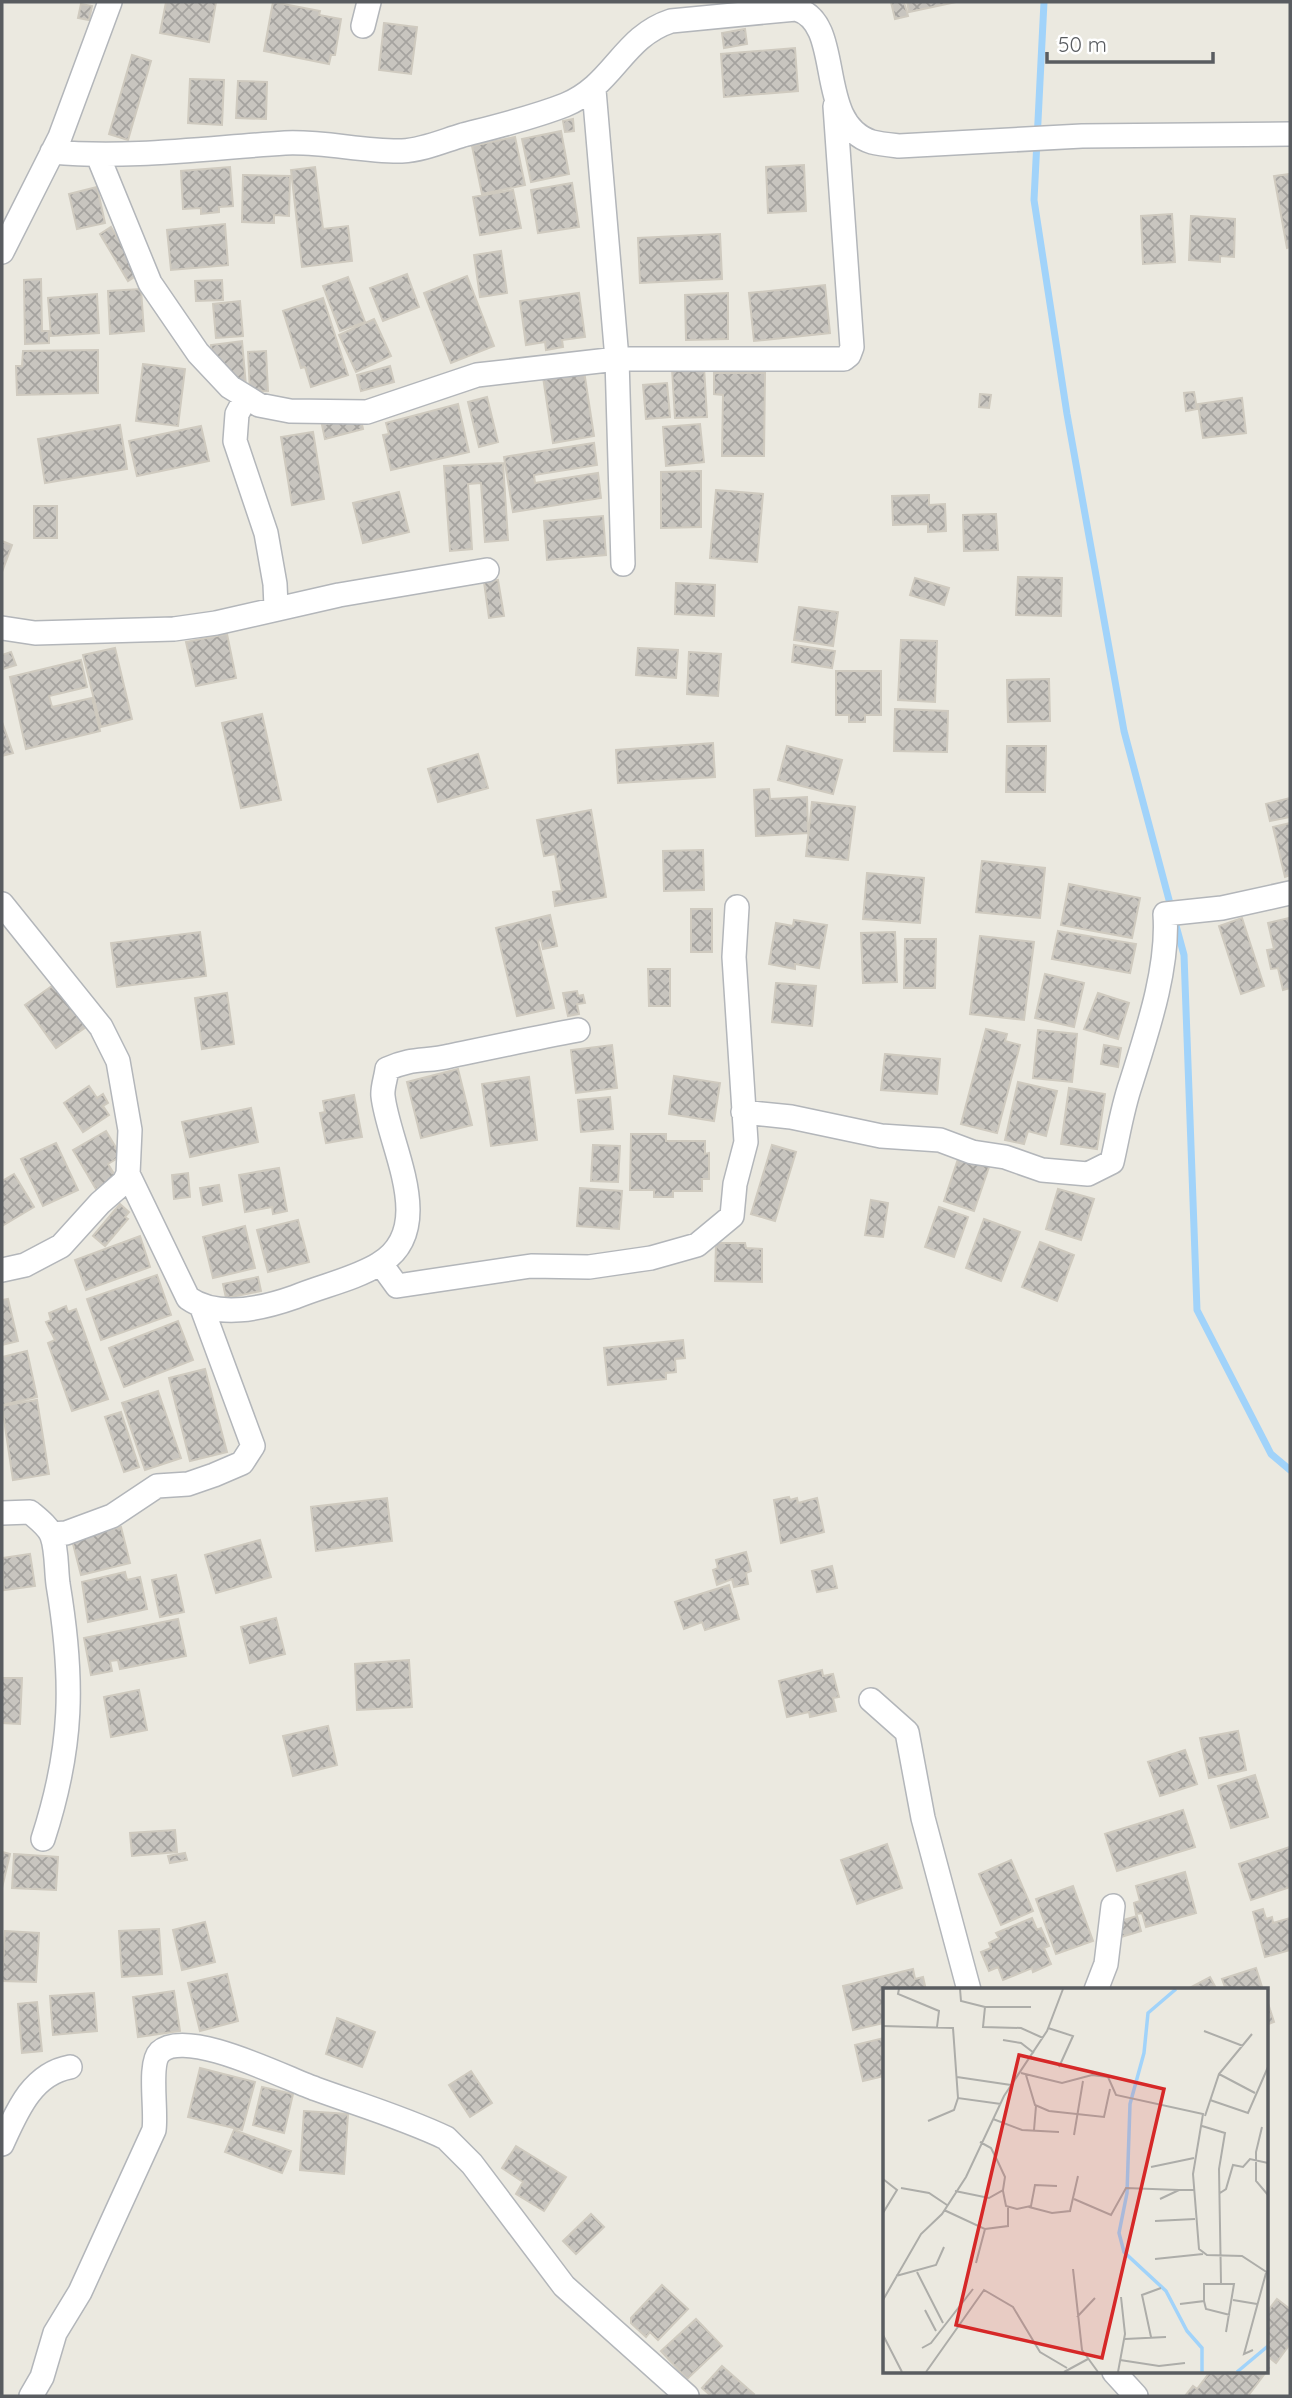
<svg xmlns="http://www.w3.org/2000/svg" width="1292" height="2398" font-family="Quicksand,sans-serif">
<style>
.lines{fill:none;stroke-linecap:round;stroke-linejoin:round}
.stream{stroke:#a1d3fa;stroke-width:7}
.building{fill:url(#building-cross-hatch);stroke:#cfcabf;stroke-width:2}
.minor-casing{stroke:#b3b6ba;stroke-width:26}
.minor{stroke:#fff;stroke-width:23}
.inset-river{fill:none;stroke:#a1d3fa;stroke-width:3.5}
.inset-road{fill:none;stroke:#adada9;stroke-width:2}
.view{fill:#d62828;fill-opacity:0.15;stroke:#d62828;stroke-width:3.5}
.inset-edge{fill:none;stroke:#595c60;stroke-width:3.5}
</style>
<defs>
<pattern id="building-cross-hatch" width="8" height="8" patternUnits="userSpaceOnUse" patternTransform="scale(1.75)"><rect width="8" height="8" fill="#c8c5bf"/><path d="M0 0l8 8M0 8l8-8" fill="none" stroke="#a5a39f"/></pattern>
</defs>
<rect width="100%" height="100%" fill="#ebe9e0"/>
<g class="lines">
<path class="stream" d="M1044 2 1034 200 1067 414 1124 731 1172 911
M1175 922 1184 955 1197 1310 1271 1454 1290 1470"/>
</g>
<path class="building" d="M166 2H216L209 42 160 33Z
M273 2 320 11 319 15 341 19 335 55H331L329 64 264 51Z
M891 2H904L908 16 895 19Z
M907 2H956L909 12Z
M81 4 92 6 89 20 78 18Z
M384 23 417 27 411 74 379 70Z
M745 29 747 44 724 48 722 33Z
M795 48 798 91 724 97 721 54Z
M132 55 151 61 128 140 109 134Z
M190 79 224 80 222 125 188 123Z
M238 81 267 82 266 119 236 118Z
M573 119 574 131 565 132 563 121Z
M561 131 569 174 531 182 522 139Z
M515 137 525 185 482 194 472 146Z
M804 165 806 211 768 213 766 167Z
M230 167 233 206 219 207V212L201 214V208L183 209 181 171Z
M315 167 323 229 348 226 352 261 302 267 291 170Z
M1290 174V247L1287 248 1274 176Z
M243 175 290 176 289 216 274 215V223L242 222Z
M572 183 579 227 538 233 531 190Z
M97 187 105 223 77 229 69 194Z
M513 190 521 228 480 235 473 197Z
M1172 214 1175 262 1143 264 1141 216Z
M1191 216 1235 219 1234 257 1220 256V262L1189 260Z
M225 224 228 265 171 270 167 230Z
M111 227 139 274 128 281 100 234Z
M720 234 722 279 640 283 638 238Z
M501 251 507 293 480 297 474 255Z
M407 274 419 307 383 321 370 288Z
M467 276 494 346 451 363 424 293Z
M348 277 365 322 340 331 323 286Z
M41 279 42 331H49V343L25 344 24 280Z
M222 280 223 300 196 301 195 281Z
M825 285 830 333 754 341 749 293Z
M141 289 144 331 110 334 108 291Z
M579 293 585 337 562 340 563 347 546 350 545 342 526 345 520 301Z
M728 293V339L686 340 685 295Z
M97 294 99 333 51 336 48 298Z
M323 298 348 375 311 387 305 367 301 368 283 311Z
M240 301 243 336 216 338 213 304Z
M374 319 391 356 356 372 339 335Z
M242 341 246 386 224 378 217 365 216 354 212 355 211 345Z
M98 350V393L17 395 16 366H22L23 351Z
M266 351 268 391 250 392 248 352Z
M143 364 185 369 178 426 136 421Z
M390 366 394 382 361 391 357 375Z
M704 367 707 417 675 418 672 369Z
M584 371 594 436 553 443 543 377Z
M714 373H765L764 456H722L723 395 714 394Z
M667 383 670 417 646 419 643 385Z
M1194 392 1197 409 1186 411 1184 393Z
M980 394 991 395 989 408 979 407Z
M487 397 498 442 479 447 468 402Z
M1242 398 1246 433 1203 438 1198 404Z
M458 404 469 452 391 470 383 435 389 434 386 423Z
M360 415 363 429 325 439 322 425Z
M700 424 704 462 666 466 663 427Z
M120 425 127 469 45 483 38 439Z
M201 426 209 461 137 476 129 441Z
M313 432 324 499 292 505 281 437Z
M594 443 597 465 534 475 535 483 598 473 601 498 513 512 504 457Z
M503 463 508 540 485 542 481 483 468 484 472 549 450 551 444 466Z
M701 471V527L661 528V472Z
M716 490 763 494 757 562 710 558Z
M399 492 409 532 363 543 353 503Z
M929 495V505L945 504 946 531 928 532V524L893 525 892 496Z
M34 506H57V538H34Z
M996 514 998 550 964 551 963 515Z
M603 516 606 555 547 560 544 521Z
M2 541 12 545 2 572Z
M1018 577 1062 578 1061 616 1016 615Z
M915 578 949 588 944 605 910 595Z
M498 580 504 616 489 618 484 582Z
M676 583 715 585 714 616 675 614Z
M799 607 838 612 833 646 794 640Z
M227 634 236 678 196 686 186 642Z
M901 640 937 641 935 702 898 700Z
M794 645 835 651 832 668 792 662Z
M115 648 132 719 101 727 83 655Z
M638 648 678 650 676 678 636 675Z
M11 652 16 665 3 669 2 655Z
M689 652 721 654 718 696 687 694Z
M81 660 87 687 49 696 52 707 92 698 100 731 26 749 10 677Z
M836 671H881V715H865V722H849V715H836Z
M1049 679 1050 721 1008 722 1007 680Z
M895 709 948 711 947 752 894 751Z
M262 714 281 800 241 808 222 723Z
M2 722 13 753 2 756Z
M713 743 715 777 618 783 616 750Z
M787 746 842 760 833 794 778 780Z
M1007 746H1046L1045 792H1006Z
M478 754 488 788 438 802 428 769Z
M769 789 770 799 807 797 808 833 756 836 754 790Z
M1290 798V817L1270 821 1266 804Z
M812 802 855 807 848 860 806 856Z
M591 810 606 897 555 906 553 892 562 891 555 854 544 856 537 820Z
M1290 823V875L1285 877 1273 827Z
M703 850 704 890 664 891 663 851Z
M982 861 1045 868 1040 918 976 912Z
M867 873 924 878 920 923 863 919Z
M1069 884 1140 898 1132 938 1061 925Z
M691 909H712V952H691Z
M550 915 557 946 543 949 541 940 538 941 554 1008 517 1016 496 928Z
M1242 918 1264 986 1241 994 1219 926Z
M1289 918 1290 988 1283 990 1278 968 1271 969 1267 950 1274 949 1268 923Z
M794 920 827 925 819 968 795 964V969L769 964 776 923 793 926Z
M1058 931 1136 944 1130 973 1052 959Z
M200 932 206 976 117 987 111 943Z
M895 932 897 982 863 983 861 933Z
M980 936 1034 942 1024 1020 970 1014Z
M905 939H936L935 988H904Z
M648 969H670V1006H649Z
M1045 974 1084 983 1074 1027 1035 1018Z
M776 983 816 986 812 1026 772 1022Z
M55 984 86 1027 56 1048 25 1005Z
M577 991 578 996 583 995 585 1003 577 1004 579 1014 568 1016 563 993Z
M227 993 234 1044 202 1049 195 998Z
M1098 993 1129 1003 1118 1039 1084 1029Z
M986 1029 1007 1034 1005 1041 1020 1045 997 1133 961 1124Z
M1038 1030 1077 1034 1072 1082 1033 1078Z
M612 1045 617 1088 576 1093 571 1050Z
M1104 1045 1121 1048 1118 1067 1101 1064Z
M885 1054 940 1059 937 1094 881 1090Z
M458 1069 472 1125 421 1138 407 1082Z
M674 1076 720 1083 714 1121 669 1114Z
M529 1077 537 1140 491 1146 482 1084Z
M1018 1082 1057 1091 1046 1136 1028 1131 1024 1144 1005 1140Z
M89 1086 97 1098 103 1094 108 1103 103 1106 109 1115 83 1132 64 1103Z
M1069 1088 1105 1094 1097 1149 1061 1144Z
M354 1095 362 1137 326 1143 320 1113 325 1112 323 1101Z
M610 1097 613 1129 581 1132 578 1100Z
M251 1108 258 1142 190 1157 182 1122Z
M106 1131 121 1156 108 1164 116 1177 96 1189 73 1150Z
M631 1134H666V1141H705V1154L709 1153V1179H702V1191H673V1197H654V1190H630Z
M56 1143 78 1190 43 1206 21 1159Z
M593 1145 620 1146 618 1182 591 1181Z
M772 1145 796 1152 775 1221 751 1214Z
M974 1158 990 1164 974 1211 944 1201 958 1159 972 1164Z
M279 1168 287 1211 273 1214 272 1207 245 1212 239 1175Z
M188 1173 190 1197 174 1199 172 1175Z
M14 1174 34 1207 2 1226V1181Z
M219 1185 222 1201 203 1205 200 1188Z
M580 1188 622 1191 619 1229 577 1226Z
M1058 1189 1094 1199 1081 1240 1046 1229Z
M871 1200 888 1203 883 1237 865 1235Z
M120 1204 129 1212 125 1217 128 1219 105 1246 93 1236Z
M939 1207 968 1217 954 1257 925 1247Z
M984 1219 1020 1232 1001 1281 966 1268Z
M298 1220 309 1262 268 1272 257 1230Z
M245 1226 255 1268 213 1278 203 1237Z
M140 1236 150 1267 86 1290 75 1260Z
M1040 1242 1074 1255 1057 1301 1022 1287Z
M716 1243H745L746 1248 762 1249V1282L715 1281Z
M157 1275 171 1315 101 1340 87 1299Z
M258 1277 261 1291 226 1298 223 1284Z
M8 1299 18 1341 2 1345V1300Z
M66 1306 68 1312 76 1309 108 1399 72 1411 48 1343 55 1340 46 1322 51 1320 49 1313Z
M178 1321 193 1360 124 1387 109 1348Z
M683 1340 685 1358 675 1359 676 1372 666 1373V1379L608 1385 604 1348Z
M27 1351 37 1397 2 1405V1357Z
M205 1369 227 1452 190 1461 169 1378Z
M158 1391 181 1458 145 1470 122 1403Z
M37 1400 49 1474 13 1480 2 1406Z
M121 1412 139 1467 124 1472 105 1417Z
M789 1497 790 1500 797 1498 798 1503 817 1498 824 1532 781 1543 774 1500Z
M387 1498 392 1541 316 1551 311 1507Z
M121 1527 130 1563 81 1575 72 1540Z
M260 1540 271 1577 216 1593 205 1555Z
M746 1552 751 1571 746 1573 748 1584 734 1587 732 1579 717 1585 713 1570 718 1568 716 1560Z
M30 1554 35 1586 4 1590 2 1558Z
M832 1566 837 1588 817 1592 812 1571Z
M125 1572 127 1580 140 1577 147 1609 88 1622 82 1582Z
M176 1575 184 1612 160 1617 152 1580Z
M729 1585 739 1619 705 1630 702 1622 684 1629 675 1602Z
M276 1618 285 1654 250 1663 241 1627Z
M178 1619 186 1656 120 1669 118 1660 110 1661 112 1671 91 1675 84 1638Z
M409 1660 412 1707 357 1710 355 1664Z
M822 1670 823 1676 833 1674 839 1697 833 1698 836 1711 810 1717 809 1712 787 1717 779 1681Z
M2 1678H22L20 1724 2 1723Z
M139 1690 147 1730 111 1737 104 1697Z
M328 1726 337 1765 293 1776 283 1736Z
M1238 1731 1246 1770 1209 1778 1200 1738Z
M1185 1750 1197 1784 1160 1796 1148 1762Z
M1255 1775 1268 1817 1231 1828 1218 1786Z
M1183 1810 1195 1847 1117 1871 1105 1834Z
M175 1830 177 1852 132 1856 130 1833Z
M887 1844 902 1888 857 1904 841 1860Z
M1290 1847V1887L1251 1900 1239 1864Z
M2 1852 10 1854 2 1888Z
M185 1853 187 1860 170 1863 168 1856Z
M14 1854 58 1857 56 1890 12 1888Z
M1011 1860 1033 1911 1001 1925 979 1874Z
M1185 1872 1196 1913 1146 1927 1142 1913 1136 1914 1134 1903 1140 1901 1136 1886Z
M1073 1886 1093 1941 1056 1954 1036 1899Z
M1263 1909 1266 1919 1272 1917 1273 1923 1290 1918V1950L1265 1957 1253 1912Z
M1137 1916 1141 1931 1121 1937 1117 1922Z
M1032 1918 1037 1930 1041 1928 1049 1946 1044 1948 1051 1964 1033 1972 1032 1968 1003 1980 998 1967 989 1971 981 1952 991 1948 989 1943 999 1938 996 1933Z
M205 1922 215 1962 182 1970 173 1930Z
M159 1929 162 1974 122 1977 119 1931Z
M5 1931 39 1933 36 1982 2 1981Z
M1256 1968 1263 1990H1226L1222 1979Z
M913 1969 915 1979 923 1977 926 1990H884V2023L853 2030 843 1986Z
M227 1974 238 2021 200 2031 188 1983Z
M1210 1977 1217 1990H1186Z
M174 1991 180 2031 138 2037 133 1997Z
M94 1993 97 2031 53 2035 50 1996Z
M1266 1997 1274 2022 1266 2025Z
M37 2002 42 2051 22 2053 18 2004Z
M337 2018 375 2032 362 2067 326 2054Z
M884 2038V2076L863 2081 855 2045Z
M200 2068 255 2082 242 2130 188 2117Z
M471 2071 492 2103 470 2117 449 2085Z
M262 2087 293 2094 284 2133 253 2125Z
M304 2111 348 2114 344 2174 300 2170Z
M234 2130 291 2151 282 2173 225 2152Z
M516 2146 566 2177 544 2211 516 2194 523 2182 502 2168Z
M591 2214 604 2227 576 2254 563 2241Z
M662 2285 688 2309 658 2340 650 2332 646 2337 631 2323V2318Z
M1277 2299 1290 2309V2344L1276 2363 1266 2355V2313Z
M696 2319 722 2346 687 2379 661 2351Z
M722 2366 754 2394 752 2396H711L702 2388Z
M1266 2366 1269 2368 1248 2396H1185L1193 2386 1197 2389 1210 2372H1266Z"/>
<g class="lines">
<g class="minor-casing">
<path id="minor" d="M363 26 369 2
M594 90 617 359 623 564
M52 152C130 159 207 148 285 143 324 141 363 152 402 151 423 150 443 141 463 135 498 126 532 118 565 105 614 85 622 37 671 21L796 9C846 23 813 123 872 142 880 144 890 145 899 146L1082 136 1290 134
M98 156 150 283 198 353 230 387 259 405 290 411 367 412 477 375 617 359H844L849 355 852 347 835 106
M2 252 60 137 110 2
M246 397 237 414 235 441 266 533 275 584 276 607
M2 628 35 633 174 629 216 623 339 595 487 570
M2 904 101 1027 118 1061 130 1130 128 1174 124 1182 100 1203 61 1246 25 1265 2 1270
M743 1112 791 1117 881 1136 940 1140 972 1152 1005 1157 1042 1170 1088 1174 1112 1162C1118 1136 1122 1109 1131 1083 1147 1032 1169 968 1165 914L1222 908 1290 893
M128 1174 188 1298C218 1319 261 1309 295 1297 321 1286 355 1279 379 1264 439 1229 388 1144 383 1096 382 1088 386 1078 387 1069 413 1057 425 1062 450 1056 493 1047 535 1038 578 1030
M381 1264 397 1286 531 1266 589 1267 651 1258 697 1245 732 1216 735 1184 746 1142 734 957 737 907
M2 1513 30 1512C37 1518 49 1527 52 1536 57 1550 56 1569 58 1584 74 1680 73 1747 43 1839
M51 1534 66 1533 112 1516 157 1486 188 1484 214 1475 242 1463 253 1446 202 1308
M871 1700 907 1732 923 1818 969 1990
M1096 1990 1106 1964 1113 1906
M2 2144C17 2111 32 2074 70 2067
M1114 2372 1136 2396
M31 2396 42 2377 55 2333 80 2292 154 2130C157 2110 148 2064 160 2052 186 2027 287 2079 316 2089 360 2105 404 2118 446 2138L472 2164 564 2286 687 2396"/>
</g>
<use href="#minor" class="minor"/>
</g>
<g transform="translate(883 1988)">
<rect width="385" height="385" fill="#ebe9e0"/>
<path class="inset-river" d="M293 1 265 25 261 65 247 116 244 205 236 245 241 264 283 303 304 343 319 360V384M354 384 385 358"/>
<path class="inset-road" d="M16 1 15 6 56 23 54 39M77 1 78 13 102 19M148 19H102L100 39 138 40 160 50M0 38 70 40 75 110M165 40 190 48 176 79M321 43 360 58M120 52 138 55 151 65M138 85 179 95 209 87 225 89 233 107 320 126 310 186 316 261 324 267 359 268 385 285M336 86 372 105M143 87 152 117 166 123 221 129 227 101M74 89 128 97M327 112 365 125 385 79M322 128 336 86 369 46M110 131 139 142 176 144M45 133 71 122 75 110 118 116M319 138 342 145 336 181 338 295M379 139 373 164V193L385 207M151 142 153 118M191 147 200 93M268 179 311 170M0 191 14 202 0 225M18 200 46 205 64 217M72 203 106 210 120 202 122 189 115 174 108 160 97 154M120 203 123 218 134 221 148 218 152 197 174 198M337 205 343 201 350 177 360 179 367 171 385 175M191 211 228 227 243 200 296 202M277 211 296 202H311M146 219 169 225 187 223 195 188M61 222 102 241 93 275M272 233 312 231M102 241 125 238V219M272 271 320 266M190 281 199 362 215 384M34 284 60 335M13 288 53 277 61 259M0 312 38 246 59 226 83 189 121 108 164 43 180 1M350 312 374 316M321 313 323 321 347 327M297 316 321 313V296H351L343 344M42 322 53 343M194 329 212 310M0 347 19 384M268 349 259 307 278 300M242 351 283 349M39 360 48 355 90 301M370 362 361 366 383 285M237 372 276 378 302 375M43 384 101 302 130 319 157 364 184 380M181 384 205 371M235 384 242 346 238 309"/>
<path class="view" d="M136 67 281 101 219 370 73 337Z"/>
<rect width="385" height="385" class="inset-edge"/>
</g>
<rect width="1292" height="2398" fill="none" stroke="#595c60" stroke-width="7"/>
<path d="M1047 52v10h166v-10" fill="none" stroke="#595c60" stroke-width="3.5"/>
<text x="1058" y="52" font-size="21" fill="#595c60" stroke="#ffffff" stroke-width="5" paint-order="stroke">50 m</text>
</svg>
